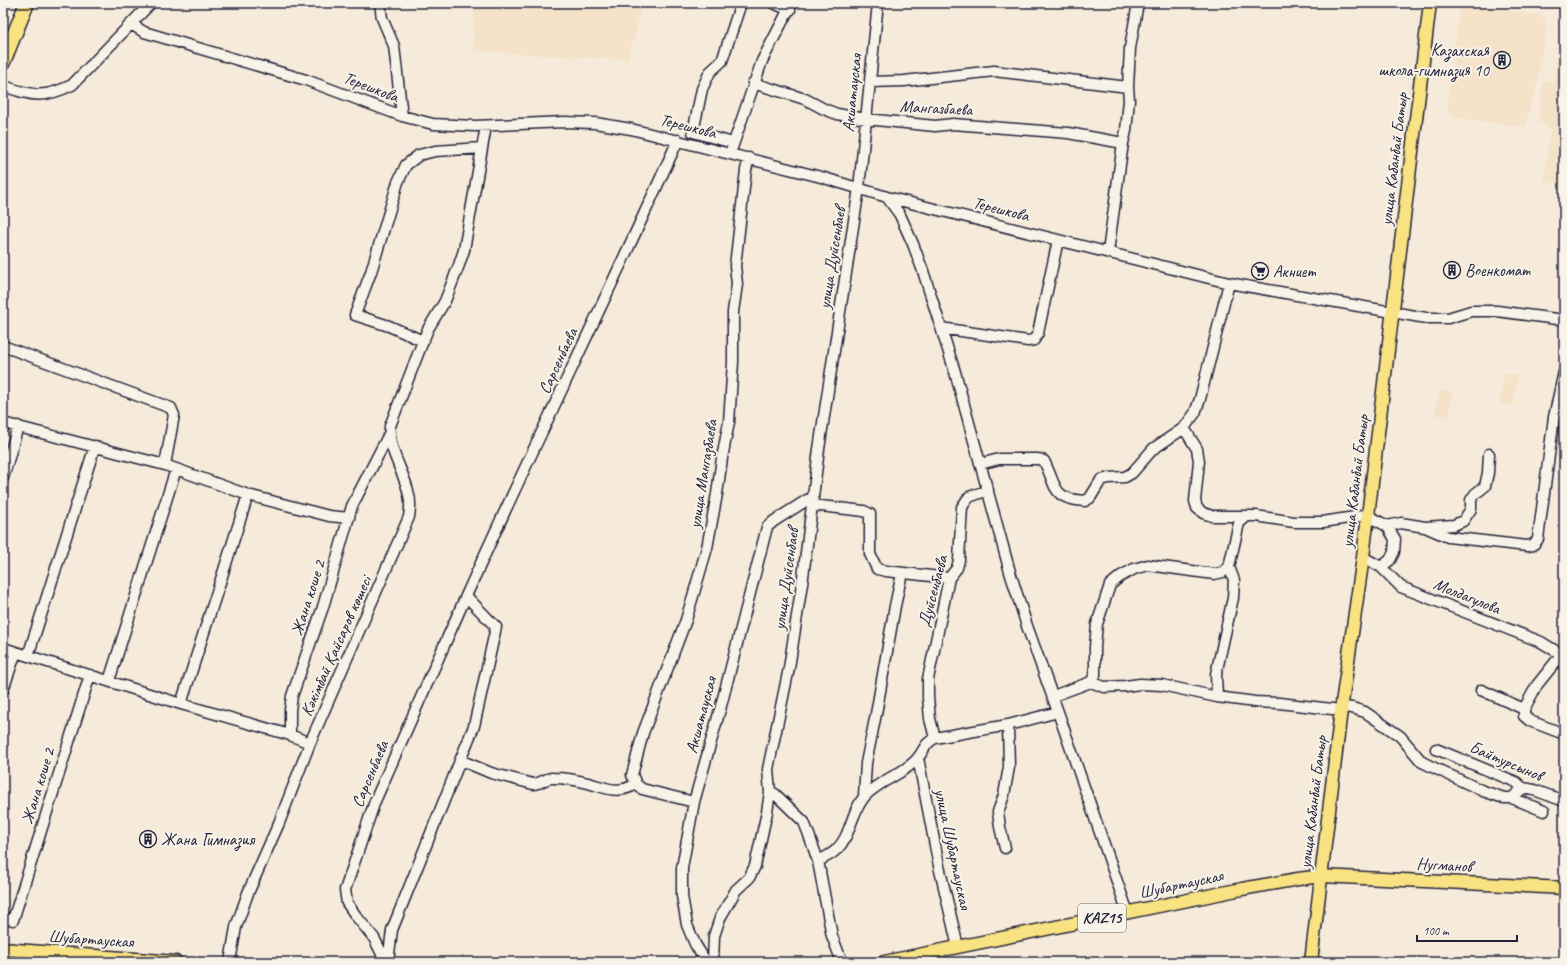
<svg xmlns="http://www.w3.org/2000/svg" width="1567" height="965" font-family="Caveat,sans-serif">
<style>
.built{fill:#f4e2c9}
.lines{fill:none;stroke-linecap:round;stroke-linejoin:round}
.minor-casing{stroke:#22223b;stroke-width:13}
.major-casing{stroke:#22223b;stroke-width:15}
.highway-casing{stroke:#22223b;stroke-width:17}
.minor{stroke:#f7f3e8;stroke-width:10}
.major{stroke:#f8e281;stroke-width:12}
.highway{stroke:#f8e281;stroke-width:14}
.labels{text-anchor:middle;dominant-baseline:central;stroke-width:4;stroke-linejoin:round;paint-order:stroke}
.shield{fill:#f7f3e8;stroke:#62616f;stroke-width:1}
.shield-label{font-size:16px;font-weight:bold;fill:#22223b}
.poi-label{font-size:17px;fill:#22223b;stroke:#f7f3e8;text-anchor:start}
.street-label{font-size:17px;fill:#22223b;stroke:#f7f3e8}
</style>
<rect width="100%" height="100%" fill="#f6ebda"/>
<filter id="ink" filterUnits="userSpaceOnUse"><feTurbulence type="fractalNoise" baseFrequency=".025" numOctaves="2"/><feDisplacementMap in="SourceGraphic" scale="8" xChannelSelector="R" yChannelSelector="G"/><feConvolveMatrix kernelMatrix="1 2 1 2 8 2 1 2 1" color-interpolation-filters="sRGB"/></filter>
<g filter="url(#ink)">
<path class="built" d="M474 3H643L628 60 474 51Z
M1460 4 1543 16 1547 24 1538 79 1525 127 1451 117 1447 111Z
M1559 48H1564V183L1544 180 1550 129 1538 120 1543 81 1555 82Z
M1504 373 1518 375 1513 406 1499 404Z
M1439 390 1453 392 1449 418 1435 416Z"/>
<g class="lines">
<g class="minor-casing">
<path id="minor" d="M380 3 382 18 394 46 402 116
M773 3 790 10
M131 24 144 32 306 80 402 116 433 124 475 126 564 122 595 123 631 129 821 177 887 197 1229 283 1426 318H1448L1471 311H1497L1564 320
M870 82 904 81 994 71 1128 87
M753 83 805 99 824 109 837 114 866 119 935 126 953 124 1068 133 1123 143
M3 86C34 96 43 99 72 85L151 3
M733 143 693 132 702 89 710 72 722 61 741 3
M732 148 762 61 792 3
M887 197 900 215 913 244 923 271 955 372 1010 572 1027 626 1058 712 1128 913
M1108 252 1123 143 1126 131 1129 100 1128 87 1130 48 1138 3
M941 328 1028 341 1034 340 1038 333 1058 240
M423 341 389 326 355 315 371 272 398 182 406 165 419 155 435 151 482 148
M3 346 171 408 174 415 165 465
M3 423 165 465 248 495 329 516 349 518
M1184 428 1197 449 1199 461 1195 501 1197 508 1203 513 1212 516H1256L1294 522H1323L1367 515 1387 526 1395 539 1394 552 1390 560 1381 567
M980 464 999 459H1038L1044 461C1057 486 1051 499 1085 501L1090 498 1101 480 1109 478 1125 477 1132 473 1153 449 1184 428 1195 413 1200 399 1229 283
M3 478 18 426
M812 505 864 511 870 514V554L877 569 886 571 949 578
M1387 526 1401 523 1425 527 1454 525 1463 521 1471 509V500L1475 494 1485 486 1488 473 1489 454
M1425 527 1448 537 1527 546 1533 545 1538 539 1554 417 1564 372
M1363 557 1381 567 1401 587 1541 642 1564 656
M3 648 181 704 290 735 310 743
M28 656 95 446
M109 681 176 469
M1091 682 1104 687 1125 686 1140 684 1162 685 1217 697 1255 702 1279 703 1341 710
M3 690 16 652
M1481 690 1524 709V716L1530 721 1564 734
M1053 696 1091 682 1095 675V647L1097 624 1110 585 1121 576 1134 569 1148 565 1214 574 1223 572 1229 567 1239 523 1247 516
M1217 697 1216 674 1233 598 1234 580 1229 567
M181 704 248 495
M1341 707 1352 708 1365 712 1400 736 1422 762 1483 791 1504 798H1512L1523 788
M1524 709 1537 685 1561 655
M290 735V710L292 696 323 607 352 506 389 434
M935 738 930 719 928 697V679L949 578 957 568 959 560 962 507 969 497 988 490
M1436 749 1516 782 1523 788 1534 790 1564 801
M918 758 939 866 958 947
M460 760 491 773 533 784C541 784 546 777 553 778 564 778 577 780 588 783 607 788 617 795 636 784L642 789 694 802
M636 784 632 775 643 733 686 620 707 548 717 494 722 458 729 422 733 362V312L737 284 735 266 746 170 749 158
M770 792 775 794 804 822 809 835 818 861 832 936 842 962
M864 796 866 763 876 714 895 606 902 573
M1512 798 1544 811
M1005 848 1000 827 998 812 1004 795 1009 767 1008 725
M818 861C824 858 831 855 836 850 851 837 851 811 865 796 879 780 903 775 917 759 925 750 923 745 935 738L1008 725 1058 712
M3 918 13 920 90 675
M230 962 236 927 248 893 279 823 310 743 409 517C410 510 411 502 409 495 405 472 387 450 390 426L423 341 428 329 445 301 459 265 464 250 486 126
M386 962 374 938 356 916 347 903 345 890 375 801 466 596
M388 962 392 930 474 726 496 627 466 596C535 443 609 293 678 140
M706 962 695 944 687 925 682 896V868L694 802 721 706 767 527 774 521 807 500 813 499
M713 962 714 936 720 918 736 890 749 878 755 866 767 812 770 792 768 769 789 668 803 577 819 449 859 188 878 3"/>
</g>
<g class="major-casing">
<path id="major" d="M3 949 176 962
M884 962 1242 889 1298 879 1322 876 1564 888
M1311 962 1341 710 1363 557 1430 3"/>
</g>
<g class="highway-casing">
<path id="highway" d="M3 62 27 3"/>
</g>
<use href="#minor" class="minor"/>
<use href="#major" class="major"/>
<use href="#highway" class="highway"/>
</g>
</g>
<defs>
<g id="building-ring" transform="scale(0.9)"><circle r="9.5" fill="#f7f3e8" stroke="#22223b" stroke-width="1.5"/><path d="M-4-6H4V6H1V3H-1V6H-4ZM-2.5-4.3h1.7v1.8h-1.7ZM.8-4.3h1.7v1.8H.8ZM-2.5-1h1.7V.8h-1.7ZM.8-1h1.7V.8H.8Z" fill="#22223b"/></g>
<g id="supermarket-ring" transform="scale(0.9)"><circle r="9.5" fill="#f7f3e8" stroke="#22223b" stroke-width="1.5"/><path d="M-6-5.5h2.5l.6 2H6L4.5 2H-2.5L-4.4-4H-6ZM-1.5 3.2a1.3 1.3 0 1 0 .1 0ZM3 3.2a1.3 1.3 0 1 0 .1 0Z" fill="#22223b"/></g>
</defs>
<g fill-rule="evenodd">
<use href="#building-ring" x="1502" y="60"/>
<use href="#building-ring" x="1452" y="270"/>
<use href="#supermarket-ring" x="1260" y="271"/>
<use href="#building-ring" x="148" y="839"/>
</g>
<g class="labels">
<rect class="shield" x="1078" y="904" width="48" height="28" rx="3"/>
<g class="shield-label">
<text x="1102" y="918">KAZ15</text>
</g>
<g class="poi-label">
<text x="1489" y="50" text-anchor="end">Казахская<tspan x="1489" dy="20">школа-гимназия 10</tspan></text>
<text x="1465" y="270">Военкомат</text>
<text x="1273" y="271">Акниет</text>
<text x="161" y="839">Жана Гимназия</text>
</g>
<g class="street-label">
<text transform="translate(371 87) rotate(21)">Терешкова</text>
<text transform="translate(852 93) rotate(-84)">Акшатауская</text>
<text transform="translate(936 108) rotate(3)">Мангазбаева</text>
<text transform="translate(688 126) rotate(14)">Терешкова</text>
<text transform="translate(1394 159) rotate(-83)">улица Кабанбай Батыр</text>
<text transform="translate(1001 209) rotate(14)">Терешкова</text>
<text transform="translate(832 258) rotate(-81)">улица Дуйсенбаев</text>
<text transform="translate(558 361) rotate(-65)">Сарсенбаева</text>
<text transform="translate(703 474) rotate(-81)">улица Мангазбаева</text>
<text transform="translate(1355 481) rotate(-83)">улица Кабанбай Батыр</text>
<text transform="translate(786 579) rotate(-82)">улица Дуйсенбаев</text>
<text transform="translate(933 591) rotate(-75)">Дуйсенбаева</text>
<text transform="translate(1467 596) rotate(22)">Молдагулова</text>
<text transform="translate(308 598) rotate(-72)">Жана коше 2</text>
<text transform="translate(336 646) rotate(-66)">Кәкімбай Қайсаров көшесі</text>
<text transform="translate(701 715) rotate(-75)">Акшатауская</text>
<text transform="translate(1506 761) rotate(23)">Байтурсынов</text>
<text transform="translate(370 774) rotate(-67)">Сарсенбаева</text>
<text transform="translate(38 786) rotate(-73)">Жана коше 2</text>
<text transform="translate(1313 802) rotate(-83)">улица Кабанбай Батыр</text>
<text transform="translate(953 849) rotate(78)">улица Шубартауская</text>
<text transform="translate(1444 865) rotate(3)">Нугманов</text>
<text transform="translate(1181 884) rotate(-12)">Шубартауская</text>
<text transform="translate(91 939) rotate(4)">Шубартауская</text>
</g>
</g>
<rect width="1567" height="965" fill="none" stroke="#f7f3e8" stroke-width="16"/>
<rect x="8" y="8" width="1551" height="949" fill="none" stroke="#22223b" stroke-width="1.5" filter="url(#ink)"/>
<path d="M1417 935v6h100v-6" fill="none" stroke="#22223b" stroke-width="2"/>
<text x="1423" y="935" font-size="12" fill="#22223b" stroke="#f7f3e8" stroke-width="3" paint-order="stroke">100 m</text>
</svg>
